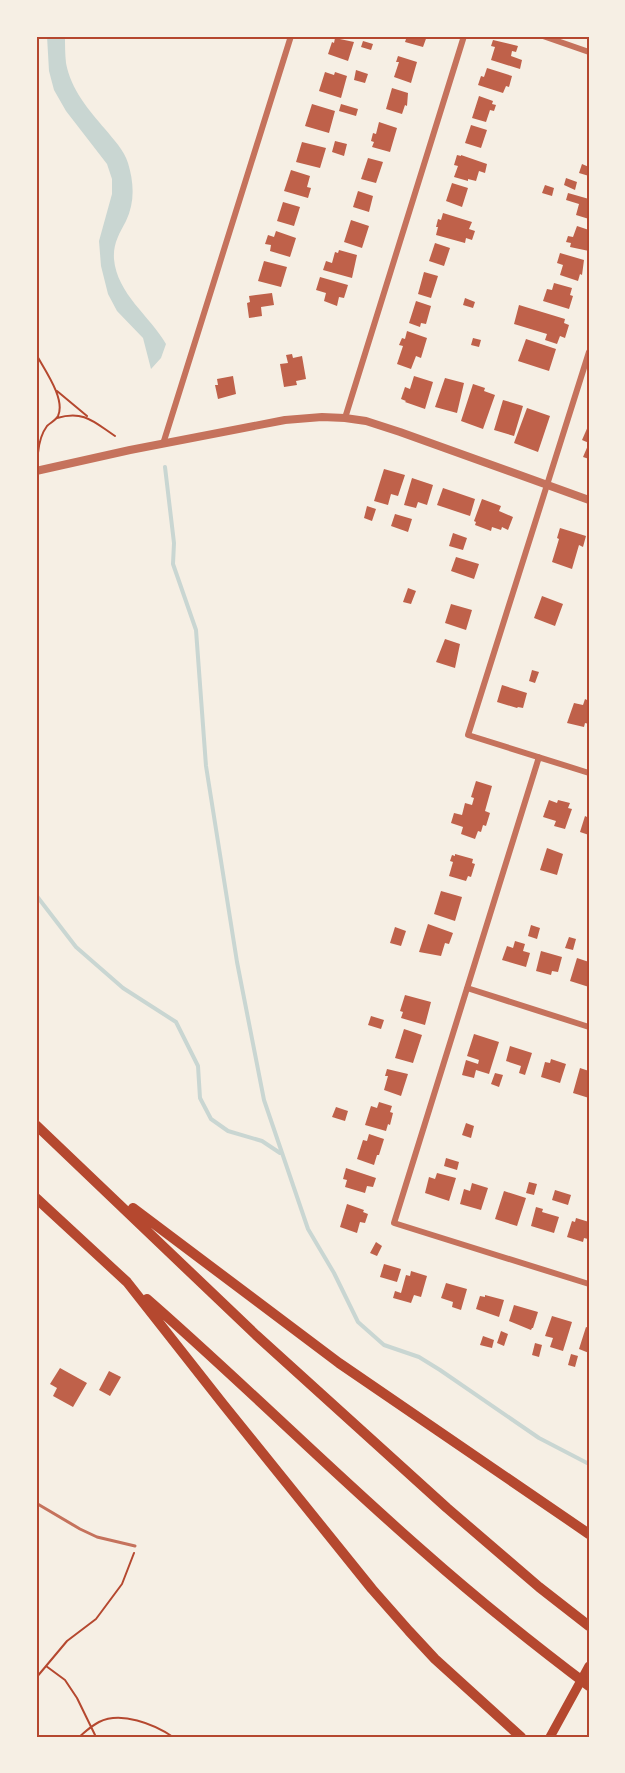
<svg xmlns="http://www.w3.org/2000/svg" width="625" height="1773" font-family="Lato,sans-serif">
<style>
.water{fill:#c9d6d2}
.lines{fill:none;stroke-linecap:round;stroke-linejoin:round}
.stream{stroke:#c9d6d2;stroke-width:4}
.building{fill:#bf614a}
.path{stroke:#b5482f;stroke-width:2}
.service{stroke:#c5725c;stroke-width:3}
.minor{stroke:#c5725c;stroke-width:6}
.tertiary{stroke:#c5725c;stroke-width:8}
.primary{stroke:#b5482f;stroke-width:9}
.motorway{stroke:#b5482f;stroke-width:10}
.neatline{fill:none;stroke:#b5482f;stroke-width:2}
</style>
<rect width="100%" height="100%" fill="#f6efe4"/>
<path class="water" d="M47 36H65C65 45 65 54 66 63 71 90 89 110 105 129 114 140 124 150 128 163 134 183 135 202 126 221 119 234 113 244 114 259 117 294 150 316 166 344L161 358 151 369 143 338 117 311 108 294 101 266 99 241 112 194V179L107 164 66 111 54 90 49 71Z"/>
<g class="lines">
<path class="stream" d="M165 467 174 543 173 564 196 630 206 766 237 962 264 1100 308 1229 334 1273 358 1322 384 1345 419 1357 440 1370 539 1438 589 1464
M36 895 76 947 123 988 176 1022 198 1066 200 1098 211 1119 228 1131 262 1141 280 1153"/>
</g>
<path class="building" d="M407 36H427L423 47 405 42Z
M335 38 354 42 348 61 328 54 332 42 334 43Z
M493 40 518 46 516 52 512 51 511 56 522 60 520 69 491 60 495 47 491 46Z
M363 41 373 44 371 50 361 47Z
M398 56 417 62 411 83 394 77 399 62H396Z
M487 68 512 76 509 87 506 86 503 93 478 85 481 76 484 77Z
M356 70 368 74 365 83 354 80Z
M325 72 334 75 335 72 347 76 341 98 319 91Z
M392 88 408 93 407 106 405 105 402 114 386 109Z
M479 96 493 101 492 104 496 105 494 111 490 110 486 122 472 118Z
M312 104 335 111 329 133 305 126Z
M341 104 358 109 356 116 339 111Z
M379 122 397 128 390 152 372 147 374 142 371 141 373 133 376 134Z
M471 125 487 130 481 148 465 143Z
M335 141 347 144 344 156 332 152Z
M302 142 326 148 320 168 296 162Z
M457 155 461 156V155L487 164 485 173 479 171 476 181 468 179V181L454 177 458 166 454 165Z
M368 158 383 162 376 183 361 179Z
M582 164 589 167V176L579 173Z
M291 170 310 176 307 187 311 188 308 198 284 191Z
M566 178 577 182 575 190 564 185Z
M452 183 468 188 462 207 446 201Z
M545 185 554 188 552 196 542 193Z
M358 191 373 196 369 212 353 207Z
M568 193 589 199V219L576 215 579 204 566 200Z
M283 202 300 207 294 226 277 221Z
M443 213 472 222 469 229 475 231 472 240 466 238 465 243 436 235 438 227H436L438 219 441 220Z
M351 220 369 226 362 248 344 242Z
M577 226 589 230V251L570 247 571 243 566 242 568 236 573 237Z
M276 231 296 238 290 257 270 251 271 245 265 244 268 235 274 237Z
M435 243 450 248 444 266 429 261Z
M339 250 357 255 352 278 323 270 326 261 332 263 335 252 338 253Z
M560 253 584 260 582 275 580 274 578 281 560 275 563 265 557 263Z
M264 261 287 267 281 287 258 281Z
M424 272 438 276 431 298 418 294Z
M320 277 348 285 344 298 339 297 337 306 324 301 326 293 316 290Z
M554 283 572 288 570 295 573 296 569 309 543 301 547 289 552 290Z
M272 293 274 305 261 307 262 316 249 318 247 303 250 302 249 296Z
M465 298 475 302 473 308 463 305Z
M416 301 431 306 426 324 421 323 420 327 409 323Z
M519 305 565 319 564 323 569 325 565 338 560 336 557 344 545 340 547 334 514 324Z
M407 331 427 338 421 358 416 356 411 369 397 364 403 346 399 345 402 338 405 339Z
M473 338 481 340 479 347 471 345Z
M526 339 556 349 549 371 518 361Z
M292 354 293 358 302 356 306 379 296 381 297 385 284 387 280 364 288 363 286 355Z
M233 376 236 394 218 399 215 385H218L217 379Z
M414 376 433 382 425 409 405 402 406 401 401 399 405 387 410 389Z
M445 378 464 383 457 413 435 407Z
M473 384 485 388 484 391 495 395 483 429 461 421Z
M503 400 523 406 514 436 494 430Z
M527 408 550 416 538 452 514 443Z
M589 424V459L583 457 589 443 582 440Z
M384 469 405 475 398 496 391 494 388 505 374 501Z
M412 478 433 485 427 505 418 502 416 508 404 505Z
M443 488 475 499 470 516 437 505Z
M482 499 501 506 499 511 513 517 508 530 502 527 501 530 492 527 491 531 475 525 476 522 474 521Z
M367 506 376 509 372 521 364 518Z
M395 514 412 519 408 532 391 526Z
M560 528 586 536 583 547 579 545 572 569 552 562 559 539 557 538Z
M453 533 467 538 463 550 449 546Z
M456 557 479 564 474 579 451 571Z
M408 588 416 591 411 604 403 602Z
M542 596 563 604 555 626 534 618Z
M451 604 472 610 466 630 445 623Z
M445 639 460 644 455 668 436 662Z
M532 670 539 672 535 683 529 681Z
M502 685 527 693 523 708 518 707 517 708 497 702Z
M585 699 589 701V724L585 723 584 727 567 723 574 703 583 705Z
M476 781 492 786 485 811 490 813 486 826 483 825 481 832 478 831 475 839 461 834 463 827 451 823 454 813 462 815 465 803 472 805 474 798 471 797Z
M549 800 557 803 558 800 570 803 568 808 572 809 565 829 554 826 556 821 543 817Z
M585 816 589 818V835L580 832Z
M547 848 563 854 557 875 540 870Z
M455 854 473 859 472 863 475 864 471 877 468 876 466 881 449 876 453 862 450 861 452 855 455 856Z
M441 891 462 897 455 921 434 914Z
M428 924 453 933 449 944 445 943 441 956 419 952Z
M531 925 540 928 537 939 528 936Z
M395 927 406 931 401 946 390 943Z
M569 937 576 939 573 950 565 948Z
M515 941 525 944 523 951 530 953 526 967 502 960 507 946 513 948Z
M541 951 562 957 558 972 552 971 551 975 536 971Z
M577 958 589 962V987L570 981Z
M405 995 431 1002 425 1025 401 1018 403 1012 400 1011Z
M371 1016 384 1020 381 1029 368 1025Z
M404 1029 422 1035 413 1063 395 1058Z
M474 1034 499 1042 489 1074 476 1070 474 1078 462 1075 466 1060 478 1064 479 1060 467 1056Z
M510 1046 532 1053 525 1075 519 1073 521 1066 506 1061Z
M551 1059 566 1064 560 1083 541 1077 545 1062 550 1063Z
M580 1068 589 1071V1098L573 1093Z
M387 1069 408 1074 401 1096 384 1090 388 1076H385Z
M495 1073 503 1075 499 1087 491 1084Z
M379 1102 392 1106 390 1112 393 1113 390 1125 388 1124 386 1131 365 1125 371 1106 377 1108Z
M336 1107 348 1111 345 1121 332 1117Z
M466 1123 474 1126 471 1138 462 1135Z
M369 1134 384 1139 379 1155H377L374 1165 357 1159 363 1140 367 1141Z
M446 1158 459 1162 457 1170 444 1166Z
M346 1168 376 1178 373 1187 367 1186 365 1193 345 1187 347 1180 343 1179Z
M437 1173 456 1178 449 1201 425 1193 429 1177 435 1179Z
M529 1182 537 1184 534 1195 526 1193Z
M472 1183 488 1188 481 1210 460 1204 464 1189 470 1191Z
M555 1190 571 1195 568 1205 552 1200Z
M504 1191 526 1198 517 1226 495 1219Z
M347 1204 364 1210 363 1212 368 1214 365 1223 360 1222 357 1233 340 1227Z
M536 1207 543 1209 542 1212 559 1217 554 1233 531 1226Z
M576 1218 589 1222 588 1239 584 1238 583 1242 567 1237 572 1221 575 1222Z
M376 1242 382 1246 377 1256 370 1253Z
M384 1264 401 1269 397 1282 380 1277Z
M411 1271 427 1276 421 1297 414 1295 411 1303 393 1298 395 1291 401 1293 406 1275 410 1276Z
M446 1283 467 1289 461 1310 452 1307 453 1302 441 1298Z
M485 1295 504 1300 499 1317 476 1309 480 1296 485 1297Z
M514 1305 538 1312 533 1328H532L531 1330 509 1321Z
M552 1316 572 1322 563 1351 550 1347 553 1338 545 1336Z
M586 1327 589 1328V1353L579 1349Z
M501 1331 508 1334 504 1346 497 1343Z
M483 1336 494 1340 492 1348 480 1345Z
M535 1343 542 1345 539 1357 532 1355Z
M571 1354 578 1356 575 1367 568 1365Z
M60 1368 87 1383 73 1407 53 1396 57 1388 50 1384Z
M109 1371 121 1377 110 1396 99 1390Z"/>
<g class="lines">
<path class="path" d="M36 354C44 369 66 399 58 416 56 420 50 423 47 426 41 434 39 443 38 453L36 454
M57 391 87 416
M57 418C84 410 94 422 115 436
M46 1666 65 1680 77 1698 96 1737
M36 1678 67 1641 96 1619 122 1584 134 1553
M79 1737C85 1732 91 1726 99 1722 121 1711 154 1724 173 1737"/>
<path class="service" d="M36 1503 80 1529 97 1537 135 1546"/>
<path class="minor" d="M543 36 589 52
M589 352 468 735 589 773
M345 418 464 36
M163 444 291 36
M539 757 394 1223 589 1284
M467 988 589 1027"/>
<path class="tertiary" d="M36 471 130 450 285 420 322 417 345 418 366 421 400 432 589 500"/>
<path class="primary" d="M550 1737 589 1666"/>
<path class="motorway" d="M36 1125 256 1335 447 1508 539 1587 589 1626
M36 1198 127 1282 223 1404 372 1589 409 1631 435 1659 521 1737
M133 1208 339 1363 589 1534
M147 1299C241 1381 329 1469 423 1551 476 1598 532 1643 589 1686"/>
</g>
<rect width="625" height="1773" fill="none" stroke="#f6efe4" stroke-width="75"/>
<rect x="38" y="38" width="550" height="1698" class="neatline"/>
</svg>
